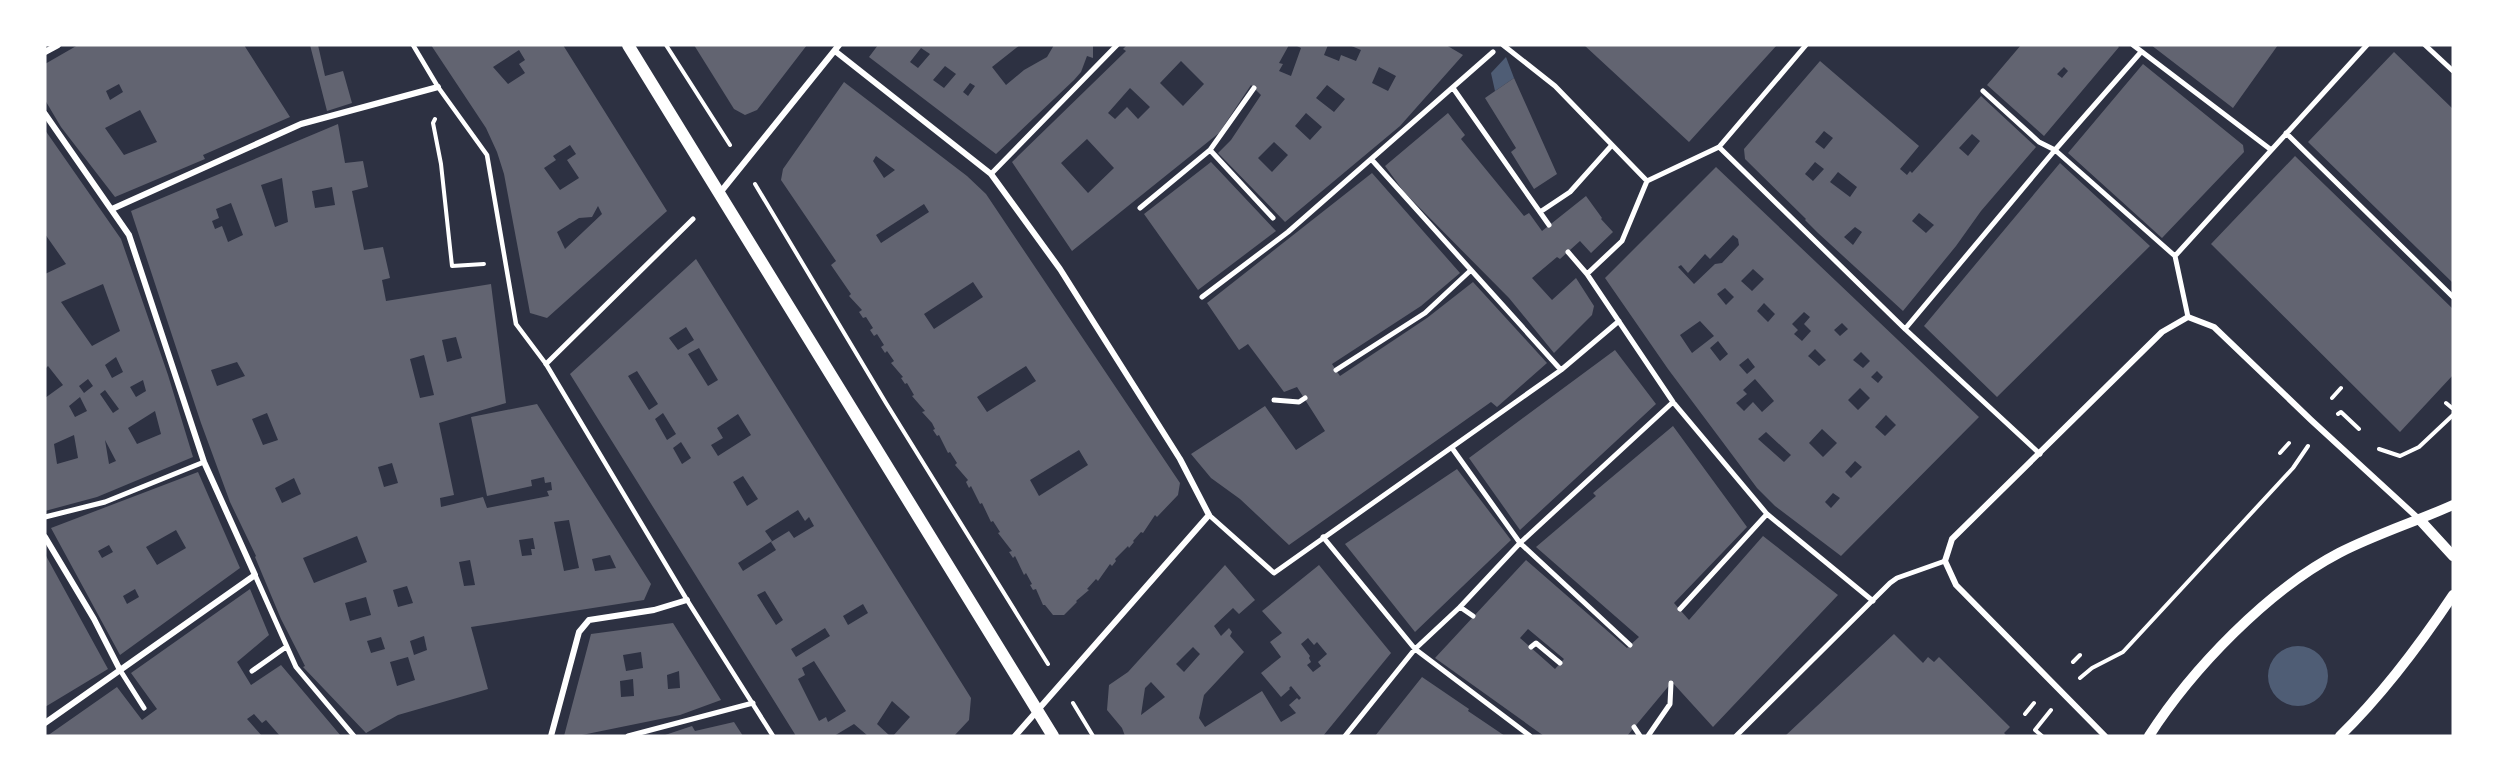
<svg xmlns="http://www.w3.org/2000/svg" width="2498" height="781" font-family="Raleway,sans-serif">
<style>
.water{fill:#4f5d75}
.building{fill:#626471;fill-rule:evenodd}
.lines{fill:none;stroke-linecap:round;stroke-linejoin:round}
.path{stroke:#fff;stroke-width:4}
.service{stroke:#fff;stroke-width:4.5}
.pedestrian{stroke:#fff;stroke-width:5}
.minor{stroke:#fff;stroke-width:6}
.tertiary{stroke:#fff;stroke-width:10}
.secondary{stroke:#fff;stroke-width:12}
</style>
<rect width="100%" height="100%" fill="#2d3142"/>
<path class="water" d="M1506 57 1514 78 1485 98 1495 91 1491 73Z
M2268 676a30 30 0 1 1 60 0a30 30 0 1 1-60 0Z"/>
<path class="building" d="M78 45H244L290 117 203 155 205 159 115 197 61 127 45 100V64ZM119 84 123 92 110 100 106 91ZM140 110 157 142 124 155 105 128Z
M310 45H318L325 76 343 71 352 103 327 111Z
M431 45H563L667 211 547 318 530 313 504 174 497 152 486 128ZM519 50 525 60 519 64 525 73 508 84 493 67ZM570 145 576 154 567 160 579 178 560 190 544 168 556 160 553 156ZM598 206 602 214 565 249 557 232 579 218 592 217Z
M694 45H807L757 110 745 115 734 109Z
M878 45H1020L992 67 1006 85 1024 70 1047 57 1054 45H1093V58L1087 56 1081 72 1074 80 996 154 869 57ZM921 48 930 54 918 68 910 62ZM945 66 956 74 944 88 933 80ZM970 83 975 86 968 96 963 92Z
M1127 45H1289L1279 63 1283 64 1279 71 1291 76 1301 48 1295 45H1328L1324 55 1339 61 1341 55 1356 61 1361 50 1349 45H1446L1463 55 1400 126 1285 222 1218 153 1231 140 1261 95 1251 85 1219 133 1072 251 1012 162 1126 51 1123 49ZM1181 61 1204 84 1183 106 1160 83ZM1379 67 1396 76 1388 91 1372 83ZM1327 85 1345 99 1334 112 1316 98ZM1130 88 1150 107 1138 119 1127 107 1115 119 1108 113ZM1306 113 1322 127 1310 140 1295 126ZM1087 139 1114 168 1088 193 1061 163ZM1274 142 1288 155 1272 172 1258 158Z
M1584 45H1777L1689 142Z
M2021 45H2117L2119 47 2044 136 1987 85ZM2064 67 2068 71 2062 78 2057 74Z
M2151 45H2278L2233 108Z
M2394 52 2453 109V283L2308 142Z
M1820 61 1919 146 1900 169 1907 175 1910 171 1912 173 1981 96 2036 147 1981 211 1956 246 1903 311 1818 233 1805 220 1806 219 1745 159 1744 149ZM1824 131 1833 138 1824 149 1815 142ZM1972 134 1980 141 1968 156 1959 148ZM1815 162 1824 169 1813 181 1805 174ZM1838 172 1857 187 1850 197 1830 182ZM1919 213 1934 225 1926 233 1912 221ZM1855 227 1862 232 1853 245 1844 237Z
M2143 64 2243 145 2244 152 2162 238 2068 153Z
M1514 78 1557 174 1534 189 1511 152 1516 148 1485 98Z
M844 82 967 176 986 194 1180 483 1178 495 1157 517 1155 515 1143 533 1141 532 1133 541 1134 542 1129 548 1128 546 1115 559 1116 561 1112 566 1110 564 1098 581 1096 579 1087 589 1089 590 1076 601 1077 602 1064 615H1053L1045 605H1043L1036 589 1033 590 1030 585 1032 584 1026 573 1024 575 1015 556 1013 558 1009 552 1012 551 998 533 1000 532 993 521 991 522 982 503 980 504 971 486 969 488 966 482 968 480 955 465 957 463 950 452 948 453 939 435 937 436 933 430 935 429 932 423 922 412 925 411 912 396 914 395 907 383 905 384 901 378 903 377 891 363 894 361 887 351 885 353 881 347 884 345 877 334 874 336 870 330 873 328 866 317 863 318 859 312 862 310 849 296 851 294 831 265 836 261 781 180 783 169ZM876 156 895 170 884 178 873 161ZM924 204 929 212 881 243 876 235ZM973 282 983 297 934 329 924 314ZM1026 366 1036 381 987 412 977 397ZM1079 450 1088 465 1039 496 1030 480Z
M1448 113 1465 135 1461 139 1524 216 1529 213 1542 231 1586 196 1602 218 1601 219 1613 232 1591 253 1580 241 1560 259 1557 257 1532 278 1552 300 1576 278 1594 306 1592 315 1554 353 1509 298 1404 192 1385 166Z
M338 124 345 163 363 161 368 187 352 191 364 250 383 247 390 278 382 280 386 301 491 284 506 403 439 423 454 495 440 498 441 507 483 497 487 508 549 496 547 491 552 490 551 482 545 483 544 477 531 480 532 486 487 496 471 417 537 404 651 584 644 600 471 627 488 689 398 715 366 733 303 667 305 666 281 619 255 557 256 556 230 502 201 423 131 211ZM282 178 288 222 275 227 261 185ZM332 187 335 205 315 208 312 191ZM231 203 243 235 228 242 222 226 215 229 212 221 219 218 216 209ZM456 337 462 358 447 362 442 340ZM424 355 434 395 420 398 410 359ZM237 362 245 376 217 386 211 370ZM267 413 278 440 263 445 252 419ZM392 463 398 483 384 487 378 467ZM294 478 301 494 282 503 275 488ZM569 520 579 568 564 571 554 522ZM357 536 367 562 314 583 303 558ZM533 538 535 549H531L532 555 522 556 519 540ZM610 555 616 568 595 571 592 559ZM470 560 475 585 464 586 459 562ZM407 586 413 603 398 607 393 590ZM366 597 371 615 350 621 345 603ZM424 636 427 650 414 655 410 641ZM381 637 385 649 371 653 367 641ZM408 657 415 680 397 686 390 662Z
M45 130 121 239 168 375 193 457 97 497 45 511V398L63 385 48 366 45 369V274L66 264 45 234ZM103 284 120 331 92 346 61 302ZM116 357 123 372 112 378 105 365ZM88 379 93 386 84 393 79 386ZM143 380 146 391 136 397 130 387ZM105 390 119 409 113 413 100 394ZM80 397 87 411 75 417 69 406ZM155 411 161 434 137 444 128 428ZM74 435 78 458 57 464 54 444ZM105 440 116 461 109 464Z
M2295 156 2453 309V375L2400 432 2211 244Z
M1211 162 1276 231 1198 290 1144 214Z
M2060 163 2150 246 1997 397 1924 326Z
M1716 167 1979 417 1841 556 1775 506 1757 488 1668 369 1605 278ZM1733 235 1738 239 1739 245 1722 263 1715 264 1694 284 1678 267 1681 265 1688 273 1705 254 1710 259ZM1753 269 1764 279 1752 291 1741 281ZM1725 288 1734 297 1726 305 1717 294ZM1764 303 1775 314 1768 322 1757 311ZM1804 312 1810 317 1804 324 1811 331 1802 341 1794 334 1798 330 1792 324ZM1700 321 1714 336 1692 353 1680 335ZM1842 323 1848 329 1840 336 1834 330ZM1718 341 1728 354 1720 361 1710 348ZM1815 349 1826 360 1819 366 1808 356ZM1861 352 1870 361 1863 368 1853 360ZM1748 358 1755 367 1747 374 1739 365ZM1877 371 1883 377 1878 383 1871 377ZM1755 379 1774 401 1762 412 1753 402 1744 411 1736 403 1747 394 1743 390ZM1860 388 1870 398 1858 410 1848 400ZM1886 415 1896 425 1885 436 1875 427ZM1822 429 1837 443 1823 457 1809 443ZM1766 432 1791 455 1784 462 1758 439ZM1855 461 1862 467 1851 478 1845 472ZM1833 493 1840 498 1831 508 1825 502Z
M1372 173 1460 273 1421 306 1332 364 1340 376 1427 318 1473 282 1547 363 1497 407 1491 402 1289 545 1240 499 1211 478 1191 454 1265 406 1296 450 1325 431 1297 387 1284 392 1248 344 1239 350 1207 303Z
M696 259 971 698 969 720 954 736H893L910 717 892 701 877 724 890 736H868L854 724 834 736H796L570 374ZM686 327 694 340 678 350 669 338ZM699 348 718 380 708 386 688 354ZM637 371 658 404 649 410 628 376ZM663 413 676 434 667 440 655 419ZM738 414 751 435 718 456 711 445 723 438 717 428ZM681 442 691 458 682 464 673 448ZM743 476 758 499 747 506 733 482ZM798 510 805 521 809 517 814 526 794 538 789 531 771 542 776 550 743 571 738 563 772 541 765 531ZM765 591 783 620 776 625 757 595ZM863 604 868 613 848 625 843 616ZM825 628 830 636 796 657 791 649ZM814 661 846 711 828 722 826 717 819 721 798 679 805 675 802 668Z
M1615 350 1656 404 1520 530 1469 458Z
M1673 426 1747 527 1674 603 1689 620 1763 536 1838 595 1713 727 1672 682 1627 736H1544L1435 658 1526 560 1627 648 1639 637 1536 547 1596 496 1593 493ZM1528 629 1564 659 1555 669 1520 638Z
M1457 469 1511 540 1415 632 1345 544Z
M198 472 240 568 120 655 51 528ZM176 530 186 548 157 565 146 547ZM109 545 113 552 102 558 98 551ZM135 589 139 597 127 604 123 596Z
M45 554 108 669 45 707Z
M1225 565 1255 600 1239 614 1233 608 1214 626 1221 636 1229 628 1232 632 1230 636 1244 652 1204 695 1199 718 1205 727 1262 691 1281 722 1296 713 1289 705 1297 698 1299 700 1301 698 1291 686 1289 688 1290 689 1281 697 1261 673 1281 657 1270 642 1282 633 1262 611 1319 565 1391 653 1323 736H1125L1122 728 1107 710 1109 685 1128 672ZM1308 638 1314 645 1317 642 1327 654 1318 662 1321 666 1313 672 1307 665 1311 662 1309 658 1310 656 1301 644ZM1193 647 1200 654 1184 672 1176 664ZM1151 682 1165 697 1141 715 1145 688Z
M250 589 269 635 237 662 251 685 281 665 341 736H280L266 720 262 723 254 714 247 719 262 736H47L117 687 142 720 157 709 131 673Z
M673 623 721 700 680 715 577 736H564L591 634ZM641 652 643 668 626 671 623 655ZM679 671 680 688 668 689 667 675ZM633 679 634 696 621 697 620 681Z
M1894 634 1923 663 1928 657 1934 662 1939 657 2010 727 2004 733 2007 736H1785Z
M1422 677 1469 709 1468 711 1505 736H1375Z
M734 722 743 736H662L692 726 695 731Z"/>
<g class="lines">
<path class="path" d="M666 45 730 145
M435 119 433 123 441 164 452 266 484 264
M755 184 886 403 1048 664
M2332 398 2341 388
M2446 403 2452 408
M2338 414 2341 412 2359 429
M2379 449 2400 456 2419 447 2453 415
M2280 453 2289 443
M2073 662 2080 655
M2080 678 2092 668 2123 652 2293 468 2308 446
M1073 703 1093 736
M2025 714 2034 703
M2042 736 2035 730 2051 710"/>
<path class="service" d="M413 45 438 87 487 155 516 324 546 364 687 600 773 736"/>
<path class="pedestrian" d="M1503 45 1555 86 1647 181
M2133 45 2270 149
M2425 45 2453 71
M1453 88 1549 225
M1983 91 2039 142 2055 150 2175 256
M2286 133 2453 297
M1719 147 1905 329 2040 454
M1210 150 1254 88
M1372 160 1561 370
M991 174 1117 45
M1140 208 1210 150 1273 218
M1540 212 1570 192 1612 145
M1568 252 1587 274 1673 402 1767 514 1873 601
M1587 274 1622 241 1647 181 1719 147 1806 45
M1202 297 1288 232 1493 52
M2188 317 2175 256 2367 45
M1905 329 2055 150 2141 52
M546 364 693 219
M1336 370 1425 313 1471 270
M1274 400 1299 402 1305 398
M1452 448 1520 543 1630 645
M1209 515 1274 573 1561 370 1619 321
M45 517 105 502 204 462
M1323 537 1415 649 1530 736
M255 575 296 667 354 736
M1460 607 1473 616
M1680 609 1767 514
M1531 647 1536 643 1560 663
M120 670 144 708
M252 671 286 647
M1634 727 1640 736
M628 736 753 703
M1345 736 1415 649 1460 607 1520 543 1673 402
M1648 736 1670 704 1671 683
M1736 736 1890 583 1897 578 1945 561"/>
<path class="minor" d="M835 51 991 174 1060 269 1180 459 1209 515 1015 736
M45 52 58 45
M45 114 129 235 204 462 255 575 45 723
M719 194 839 45
M112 209 301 124 438 87
M45 537 94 619 120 670
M551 736 579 632 589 620 654 610 687 600
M2105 736 1956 585 1945 561 1952 539 2162 332 2188 317 2214 327 2311 420 2420 520"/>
<path class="tertiary" d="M2420 520 2453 556
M2149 736C2192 669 2268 590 2339 553 2376 534 2415 522 2453 505
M2340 736C2384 693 2419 646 2453 595"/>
<path class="secondary" d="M628 45 1053 736"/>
</g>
<rect width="2498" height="781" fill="none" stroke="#ffffff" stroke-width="93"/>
</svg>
